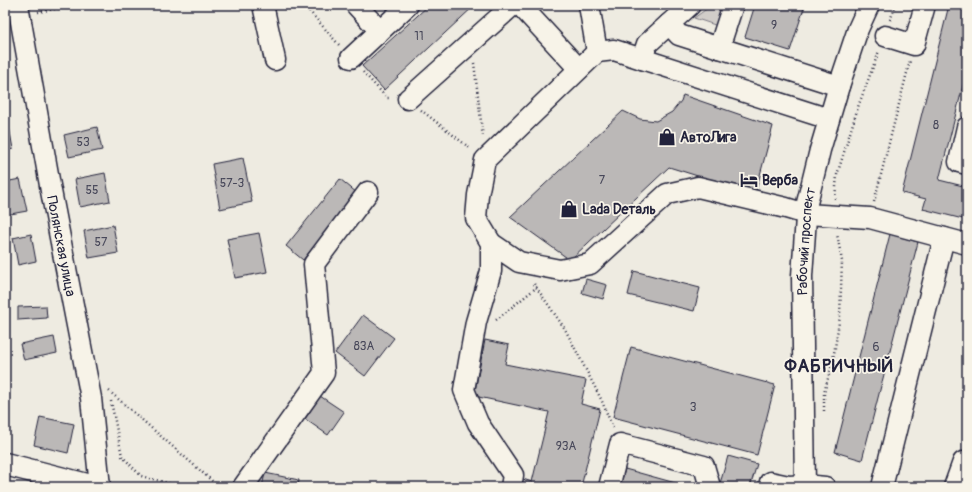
<svg xmlns="http://www.w3.org/2000/svg" width="972" height="492" font-family="Pangolin,sans-serif">
<style>
.green{fill:#d1cdc9;stroke:#7a7882}
.building{fill:#bbb8b7;stroke:#22223b}
.lines{fill:none;stroke-linecap:round;stroke-linejoin:round}
.minor-casing{stroke:#22223b;stroke-width:23}
.major-casing{stroke:#22223b;stroke-width:25}
.path{stroke:#22223b;stroke-width:2.5;stroke-dasharray:1 3;stroke-linecap:butt}
.minor{stroke:#f7f3e8;stroke-width:20}
.major{stroke:#f7f3e8;stroke-width:22}
.labels{text-anchor:middle;dominant-baseline:central;stroke-width:3.5;stroke-linejoin:round;paint-order:stroke}
.number-label{font-size:12px;fill:#48485a}
.poi-label{font-size:14px;font-weight:bold;fill:#22223b;stroke:#f7f3e8;text-anchor:start}
.street-label{font-size:14px;fill:#22223b;stroke:#f7f3e8}
.district-label{font-size:18px;font-weight:bold;letter-spacing:1px;fill:#22223b;stroke:#f7f3e8}
</style>
<rect width="100%" height="100%" fill="#eeebe1"/>
<filter id="ink" filterUnits="userSpaceOnUse"><feTurbulence type="fractalNoise" baseFrequency=".025" numOctaves="2"/><feDisplacementMap in="SourceGraphic" scale="8" xChannelSelector="R" yChannelSelector="G"/><feConvolveMatrix kernelMatrix="1 2 1 2 8 2 1 2 1" color-interpolation-filters="sRGB"/></filter>
<g filter="url(#ink)">
<path class="green" d="M712 5H728L721 27 694 18Z"/>
<path class="building" d="M429 5H475L384 90 362 66Z
M755 5H805L790 51 745 37Z
M949 5H967V70L939 180 967 187V220L923 209 926 199 902 193Z
M683 95 773 126 755 194 669 167 570 260 510 217 623 111 640 119 656 121 672 112 681 101Z
M5 121H8L13 149 5 151Z
M97 127 102 150 69 157 64 135Z
M243 158 252 202 220 209 212 164Z
M105 173 110 201 80 207 75 179Z
M20 179 27 211 5 215V182Z
M340 179 357 193 303 260 286 246Z
M113 225 118 253 89 258 84 231Z
M259 233 267 272 235 278 227 239Z
M31 234 36 261 18 265 13 238Z
M890 234 918 242 862 460 835 452Z
M634 271 700 288 694 311 628 295Z
M586 279 607 285 603 299 582 293Z
M46 306 47 318 18 320V307Z
M363 315 394 338 365 376 335 353Z
M54 337 57 353 24 360 20 344Z
M485 340 509 345 505 364 586 380 581 404 600 409 581 487H521L523 479 532 482 549 412 474 396Z
M631 347 775 385 757 455 613 417Z
M320 396 344 412 328 435 305 419Z
M40 417 74 424 68 453 34 445Z
M728 456 757 464 750 487H719Z
M625 469 690 487H620Z
M265 473 299 480 298 487H262Z"/>
<g class="lines">
<g class="minor-casing">
<g id="minor">
<path id="s1" d="M18 5 51 191 91 398 100 487"/>
<path d="M263 5 275 60"/>
<path d="M356 5 380 31"/>
<path d="M520 5 579 69"/>
<path d="M589 5 597 52"/>
<path d="M669 24 690 5"/>
<path d="M885 36 914 45 925 5"/>
<path d="M719 48 733 5"/>
<path d="M351 58 408 5"/>
<path d="M642 59 647 44 669 24 679 35 839 86"/>
<path d="M408 99 513 5"/>
<path d="M967 127 959 162 967 164"/>
<path d="M491 243 519 262 560 270 590 264 667 194 698 187 786 208 806 214 870 218 967 244"/>
<path d="M243 487 324 373 314 264 368 192"/>
<path d="M511 487 513 475 478 423 464 390 476 322 491 271V243L476 218 478 195 485 160 597 52 614 50 829 119"/>
<path d="M609 487 620 444 704 466 710 487"/>
<path d="M769 487 770 482 789 486 805 485 825 487"/>
<path id="s2" d="M805 487 802 276 807 203 820 150 839 86 858 29 869 5"/>
<path d="M882 487 944 238"/>
<path d="M954 487 963 462"/>
</g>
</g>
<g class="major-casing">
<path id="major" d="M5 464 95 487"/>
</g>
<path class="path" d="M304 5 340 46
M38 12 76 5
M890 20 896 5
M474 63 483 138
M363 72 387 98H390
M421 110 471 149
M835 199 837 175 859 104 879 51
M874 202 910 61
M534 284 565 329 601 399 613 428
M496 320 537 287
M109 391 219 487
M111 401 122 456 141 476 183 487
M824 411V393L833 360 840 316 842 261 837 234"/>
<use href="#minor" class="minor"/>
<use href="#major" class="major"/>
</g>
</g>
<defs>
<g id="shop-bare" transform="scale(1.38)"><path d="M-5-2.5h2.3a2.7 3.5 0 0 1 5.4 0H5L5.5 6h-11ZM-1.5-2.5h3a1.5 2.3 0 0 0-3 0Z" fill="#22223b" stroke="#f7f3e8" stroke-width="2.5" paint-order="stroke"/></g>
<g id="hotel-bare" transform="scale(1.38)"><path d="M-6-4.5h1.5V1H6V5H4.5V3h-9V5H-6ZM-4 0a1.8 1.8 0 1 1 3.6 0ZM.5 0V-2.5h3Q6-2.5 6 0Z" fill="#22223b" stroke="#f7f3e8" stroke-width="2.5" paint-order="stroke"/></g>
</defs>
<g fill-rule="evenodd">
<use href="#shop-bare" x="667" y="137"/>
<use href="#hotel-bare" x="749" y="180"/>
<use href="#shop-bare" x="569" y="209"/>
</g>
<g class="labels">
<g class="number-label">
<text x="774" y="25">9</text>
<text x="419" y="36">11</text>
<text x="936" y="125">8</text>
<text x="83" y="142">53</text>
<text x="602" y="180">7</text>
<text x="232" y="183">57-3</text>
<text x="92" y="190">55</text>
<text x="101" y="242">57</text>
<text x="364" y="346">83А</text>
<text x="876" y="347">6</text>
<text x="693" y="407">3</text>
<text x="566" y="446">93А</text>
</g>
<g class="poi-label">
<text x="680" y="137">АвтоЛига</text>
<text x="762" y="180">Верба</text>
<text x="582" y="209">Lada Dеталь</text>
</g>
<g class="street-label">
<text stroke="none"><textPath href="#s2" startOffset="246">Рабочий проспект</textPath></text>
<text stroke="none"><textPath href="#s1" startOffset="245">Полянская улица</textPath></text>
</g>
<g class="district-label">
<text x="839" y="366">ФАБРИЧНЫЙ</text>
</g>
</g>
<rect width="972" height="492" fill="none" stroke="#f7f3e8" stroke-width="20"/>
<rect x="10" y="10" width="952" height="472" fill="none" stroke="#22223b" stroke-width="1.5" filter="url(#ink)"/>
</svg>
